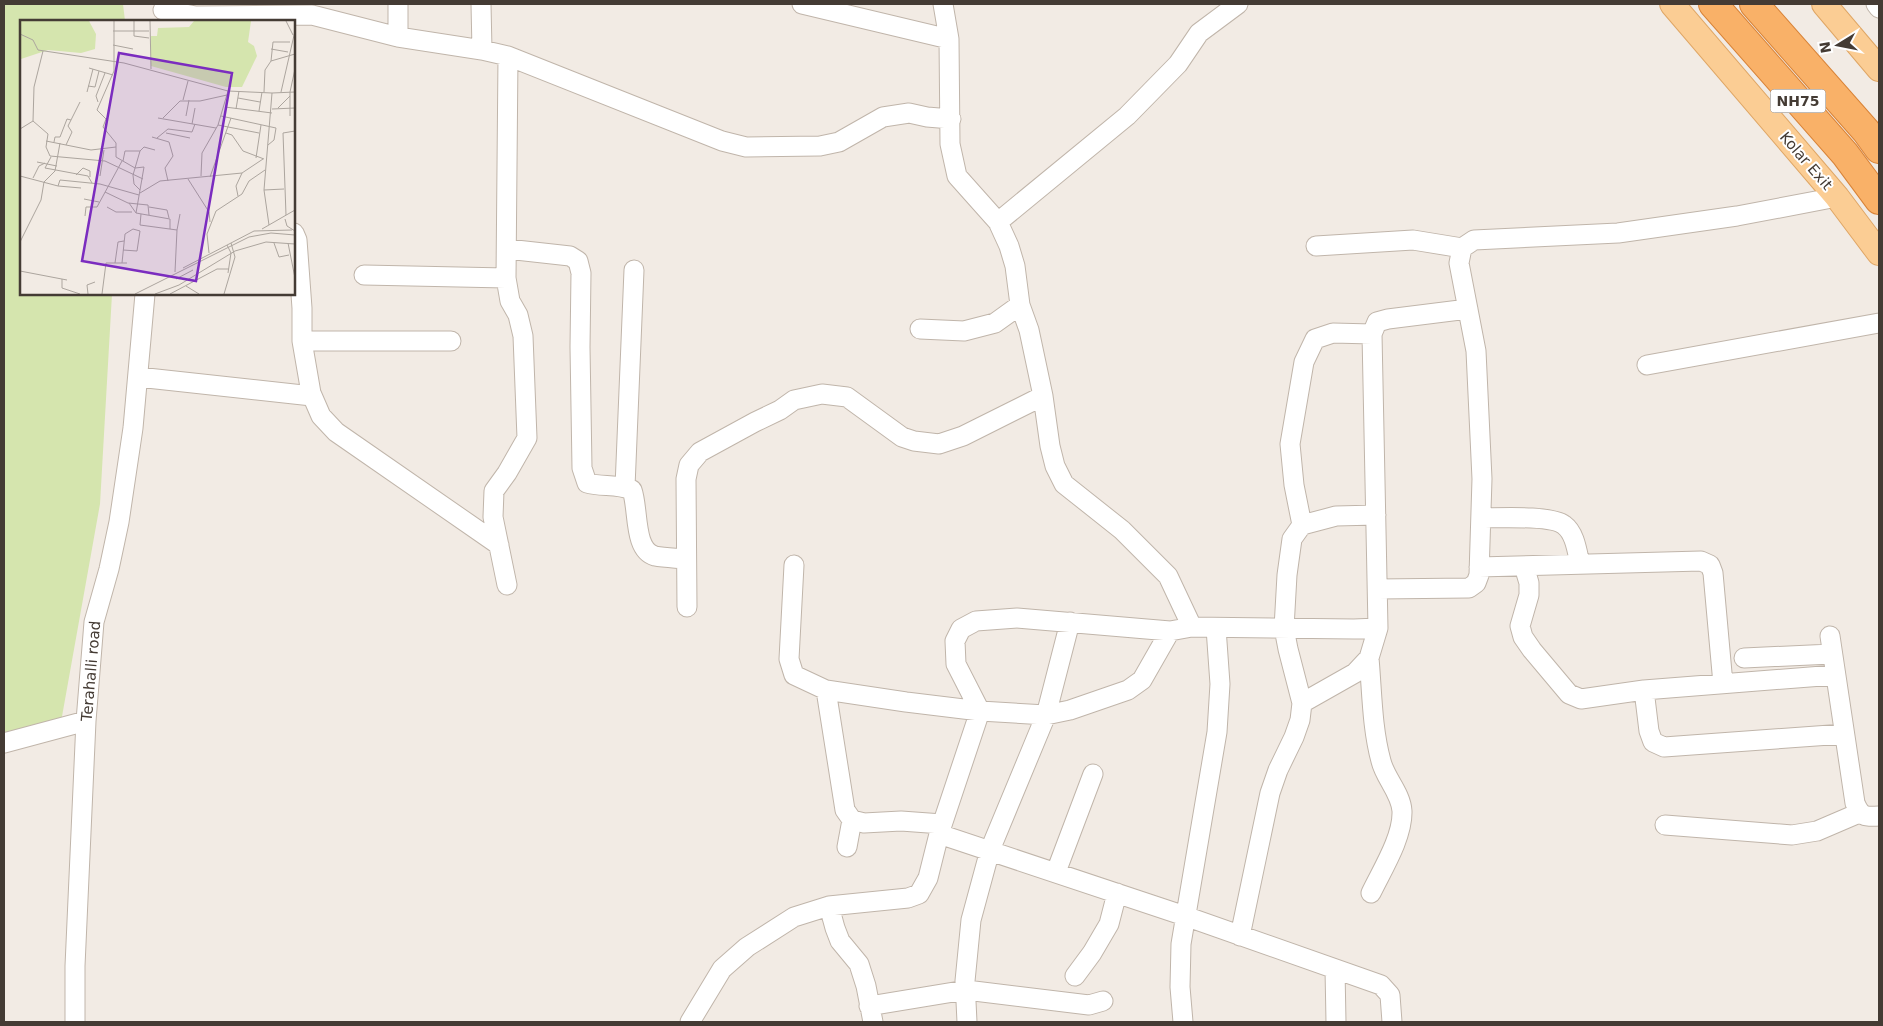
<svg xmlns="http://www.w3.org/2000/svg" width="1883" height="1026" font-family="'DejaVu Sans',sans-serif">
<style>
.green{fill:#d5e5ae}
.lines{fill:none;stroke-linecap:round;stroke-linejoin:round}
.minor-casing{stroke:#c0b5aa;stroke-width:21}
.major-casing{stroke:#dfa665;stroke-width:26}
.highway-casing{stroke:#d88338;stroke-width:30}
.minor{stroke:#fff;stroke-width:19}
.major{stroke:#fbcd94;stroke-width:24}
.highway{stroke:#f9b168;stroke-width:28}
.labels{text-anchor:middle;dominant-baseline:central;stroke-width:4;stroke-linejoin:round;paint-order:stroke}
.shield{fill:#fff;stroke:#7c7671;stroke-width:1}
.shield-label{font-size:14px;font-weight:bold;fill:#443b34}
.street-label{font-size:15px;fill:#443b34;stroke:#fff}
.inset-road{fill:none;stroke:#aca59e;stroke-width:1}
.view{fill:#7b2cbf;fill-opacity:0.15;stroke:#7b2cbf;stroke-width:2.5}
.inset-edge{fill:none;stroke:#443b34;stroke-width:2.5}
</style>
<rect width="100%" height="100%" fill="#f2ebe4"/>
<path class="green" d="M4 4H123L125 21H21V294H112L100 504 61 722 4 733Z"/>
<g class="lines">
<g class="minor-casing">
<path id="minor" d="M481 4 482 50
M802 4 949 39
M943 4 949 39 950 144 957 176 998 222 1009 246 1015 266 1020 305 1029 330 1043 396 1050 446 1055 466 1064 484 1122 530 1168 576 1192 627
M1876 4 1879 8
M163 10 196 16 312 15 398 37 482 50 508 56 722 141 746 147 820 146 839 142 883 117 909 113 927 117 951 119
M398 37V4
M998 222 1127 116 1178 64 1199 33 1238 4
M294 233 297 240 302 308V341L311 393 321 416 336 432 499 545
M1316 246 1413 240 1462 248
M507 249 570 256 578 261 581 273 580 347 582 468 587 483C601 487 618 484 632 490 639 509 633 550 655 556 665 558 677 558 686 559
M364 275 506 278
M920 329 964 331 995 323 1020 305
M302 341H451
M1647 365 1879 323
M138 377 312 396
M625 487 634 270
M1481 518C1499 518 1551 515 1564 525 1575 533 1577 551 1580 564
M1302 525 1294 485 1290 444 1304 362 1315 339 1333 333 1372 334
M794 565 789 659 794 675 826 690 906 702 980 711 1046 715 1070 710 1128 690 1142 680 1170 631
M1524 566 1529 583V595L1520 626 1523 637 1532 650 1569 694 1581 699 1644 690 1835 675
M1479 567 1701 561 1710 565 1713 573 1723 684
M507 585 493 517 494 491 507 473 527 438 523 336 518 315 510 301 506 278 508 56
M1378 589 1469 588 1476 583 1479 575 1482 479 1476 351 1459 263 1462 248 1474 240 1618 233 1737 216 1837 197
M687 607 686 479 689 465 700 452 755 422 780 410 794 400 822 394 847 397 902 437 914 441 939 444 963 436 1043 396
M1830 636 1855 803C1861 817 1865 817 1879 816
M1369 658C1372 692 1372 728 1381 761 1385 778 1401 793 1402 811 1403 837 1382 870 1371 893
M1744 658 1832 654
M826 690 845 810 852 820 864 823 901 821 942 824
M1644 690 1649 731 1653 742 1664 747 1844 734
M1302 703 1355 673 1369 658 1378 628 1372 334 1377 322 1388 319 1468 309
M4 743 86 721
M1665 825 1792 835 1817 831 1859 813
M939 834 1185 916 1381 985 1390 995 1392 1022
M847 847 852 820
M1056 872 1093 774
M829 906 835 928 840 941 859 964 866 986 873 1022
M1240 936 1270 793 1278 770 1294 737 1300 720 1302 703 1288 649 1284 628 1287 575 1292 539 1302 525 1336 516 1376 515
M1335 969 1336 1022
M1075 976 1092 953 1109 924 1117 893
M869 1006 966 990 1089 1005 1103 1001
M75 1022V966L86 721 94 622 109 569 119 522 133 428 145 294
M690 1022 722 969 747 947 794 917 829 906 908 898 919 894 928 878 939 834 980 711 956 664 955 641 961 629 976 621 1017 618 1170 631 1192 627 1354 629 1378 628
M967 1022 965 981 971 920 990 850 1046 715 1070 622
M1183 1022 1180 987 1181 944 1217 732 1220 684 1216 628"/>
</g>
<g class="major-casing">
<path id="major" d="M1672 4 1837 197 1879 253
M1824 4 1879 69"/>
</g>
<g class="highway-casing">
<path id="highway" d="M1713 4 1845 154 1879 200
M1754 4 1866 131 1879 149"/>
</g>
<use href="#minor" class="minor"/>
<use href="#major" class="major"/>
<use href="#highway" class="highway"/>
</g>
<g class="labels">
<rect class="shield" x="1770.5" y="89.5" width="55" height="23" rx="4"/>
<g class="shield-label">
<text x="1798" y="101">NH75</text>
</g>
<g class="street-label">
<text transform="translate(1806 161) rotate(49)">Kolar Exit</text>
<text transform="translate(91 671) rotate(-85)">Terahalli road</text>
</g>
</g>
<g transform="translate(20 20)">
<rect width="275" height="275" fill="#f2ebe4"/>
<path d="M0 1H69L76 14 75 29 61 33 28 30 1 39 0 43ZM174 1H231L228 22 234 26 237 36 222 67H206L131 46V16H137L138 8 169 7Z" fill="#d5e5ae"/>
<path class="inset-road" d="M94 1V51L77 90 86 99 83 107 96 123V137L115 148 124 147 116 193M114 1V16L129 18M130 1 131 49M266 1 273 15M93 11H129M0 14 13 20 18 30 104 43 208 71 252 73 244 170 249 205M93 25 113 29M251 29 268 32M251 41 253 22H270M69 48 93 55M68 66 75 67 79 51M67 72 73 49M244 72 245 50 251 41 275 34M261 72 275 11M252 73 275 72M218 78 240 82M163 80 168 61M78 82 76 76 85 53M205 87 252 93M258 88 270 76M216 89 219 71M252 89 275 88M239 91 242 72M166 96 169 80M201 96 256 108 254 120 248 125M270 96V72L275 49M138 98 196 108M143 98 160 81H180L207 75M13 101 28 114 26 127 30 136 85 141 123 159M172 104 175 88M198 105 239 113M0 109 13 101 14 67 23 31M146 113 170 118M206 113 212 115 223 131 244 139M132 117 149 122 153 136 145 148 148 161M137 118 148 109 172 112 175 104M26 121 71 130 96 127M34 122 35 117H40L47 99 51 100M46 125 52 112 48 106 60 82M31 137 25 148 68 156 72 163M236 138 241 105M103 141 105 131H120M17 142 37 146M56 155 63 148 70 151V157M0 156 38 166 61 168M80 156 84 130M181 156 182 133 198 105 208 71M190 157 211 98M13 158 19 146 25 143M168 159 189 192 190 202M38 166 40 160 80 164 119 175M120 170 114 164 113 155 120 131 124 127 135 130M244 170 264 169M85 172 108 183 128 185 129 195M120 173 140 161 222 153 243 139M218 176 216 166 222 153M64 179 79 182M109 183 116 193 150 199V209M87 187 96 192H112M129 187 147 190 149 198M121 194 120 205 157 210 155 252M266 195 263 113 275 111M65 196 66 187H77L102 141M265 199 267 206 275 211M242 209 275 190M157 210 160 194M0 222 21 180 24 162 35 151 40 123M254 223 259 237 269 235M268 223 275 258M207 225 211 233 208 253M103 230 117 231 120 211M189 233 187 214 196 191 222 174 229 161 245 150M95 243 98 222 104 221M102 243 105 214 113 209 120 211M163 248 234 211 272 210M0 251 47 260M42 259V268L60 274M156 259 173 250M166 266 179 274M68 274 67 265 75 262M82 274 86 243H107M115 274 229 217 251 213 275 215M135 274 159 265 215 231 246 222 275 224M150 274 197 249H209M204 274 215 237 211 223"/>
<path class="view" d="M99 33 212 53 176 261 62 241Z"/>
<rect width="275" height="275" class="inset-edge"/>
</g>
<rect width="1883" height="1026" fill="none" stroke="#443b34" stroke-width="10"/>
<g transform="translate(1838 45) rotate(260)" stroke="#ffffff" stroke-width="4" paint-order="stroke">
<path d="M0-4L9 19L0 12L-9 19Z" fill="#443b34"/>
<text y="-8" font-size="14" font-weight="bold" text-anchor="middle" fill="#443b34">N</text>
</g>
</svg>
